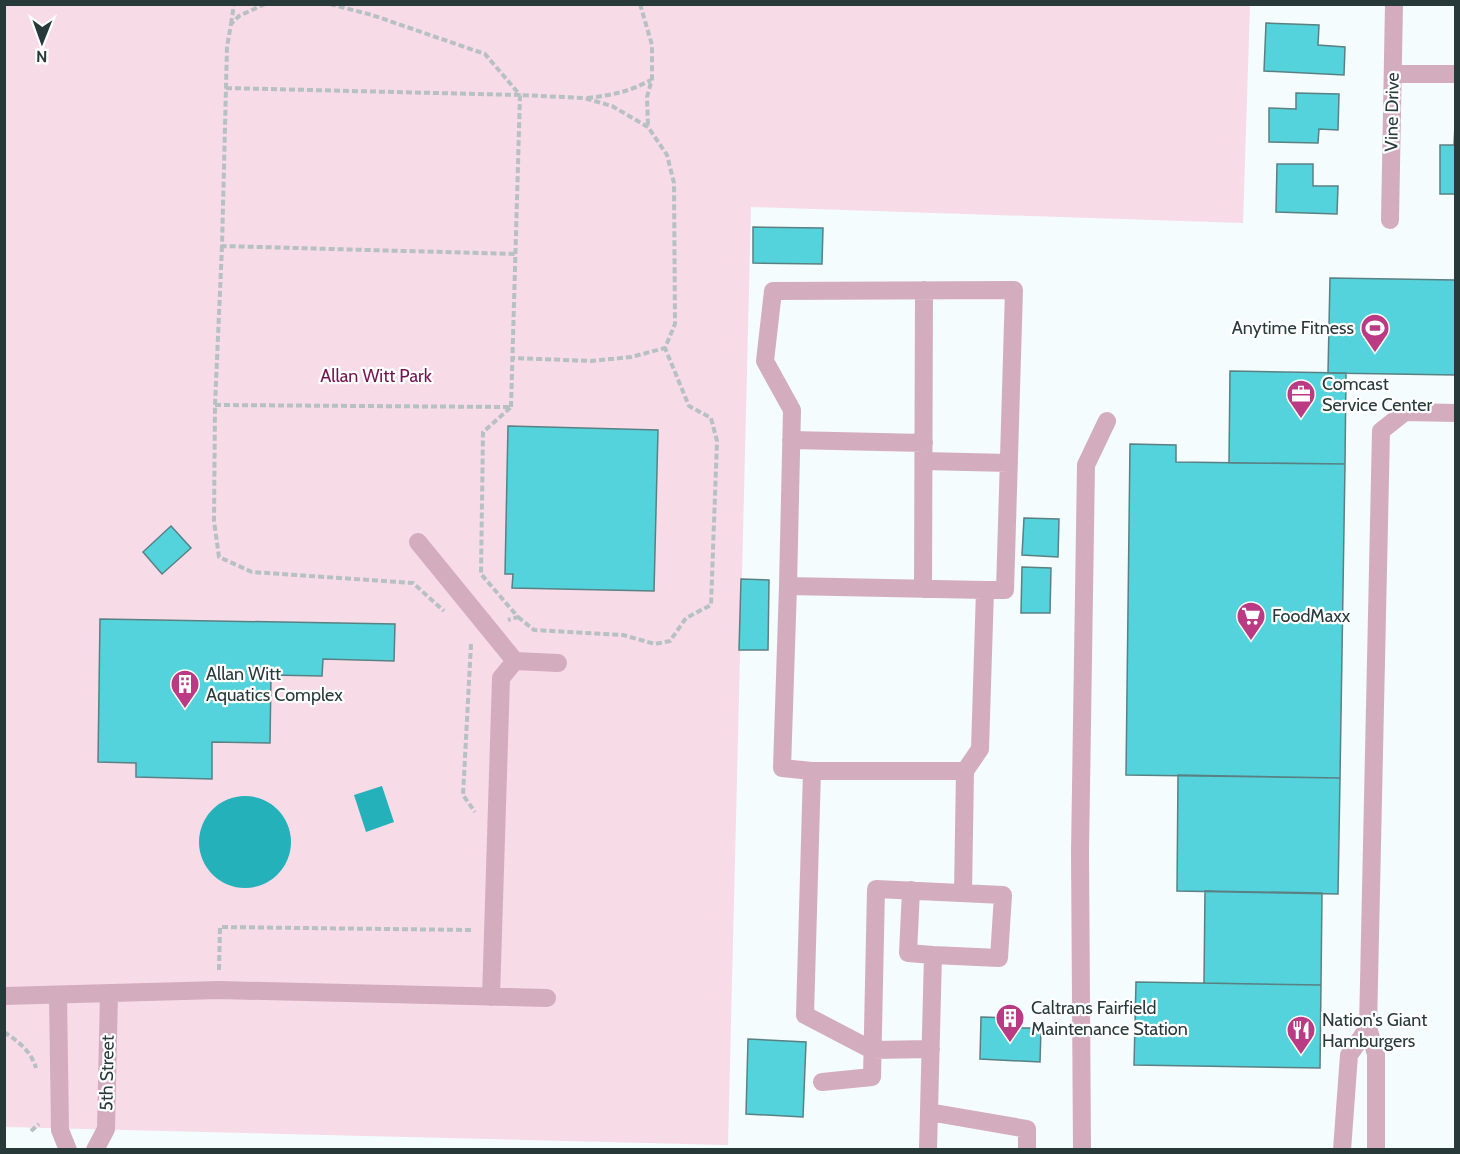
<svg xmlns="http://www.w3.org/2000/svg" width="1460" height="1154" font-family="Cabin,sans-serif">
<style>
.green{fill:#f7dbe7}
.water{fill:#25b1ba}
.building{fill:#55d3dc;stroke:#598083;stroke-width:1.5}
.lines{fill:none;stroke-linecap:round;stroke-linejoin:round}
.path{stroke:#b7c1c2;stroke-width:4;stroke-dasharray:6 3;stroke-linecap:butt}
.minor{stroke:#d3adbe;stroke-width:18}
.labels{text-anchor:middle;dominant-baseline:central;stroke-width:4.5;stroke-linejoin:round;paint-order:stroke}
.street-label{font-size:18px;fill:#28393a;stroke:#fff}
.poi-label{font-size:18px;fill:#28393a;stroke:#fff;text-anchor:start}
.park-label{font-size:18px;fill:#74144e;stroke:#fff}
</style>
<rect width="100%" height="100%" fill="#f4fcfd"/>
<path class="green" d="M5 5H1250L1243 223 751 207 728 1145 5 1127Z"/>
<path class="water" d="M382 786 394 822 366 832 354 795Z
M199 842a46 46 0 1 1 92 0a46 46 0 1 1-92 0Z"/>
<path class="building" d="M1266 23 1319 25 1318 45 1345 47 1344 75 1264 71Z
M1296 93 1339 94 1338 130 1319 129 1318 143 1269 142V108L1296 109Z
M1455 125 1456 194H1440V145H1454Z
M1277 164H1313V186H1338L1337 214 1276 212Z
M753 227 823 228 822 264 753 263Z
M1330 278 1456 280V375L1328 373Z
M1230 371 1346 373 1345 464 1229 463Z
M508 426 658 430 654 591 512 588 513 574H505Z
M1130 444 1176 445V462L1345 464 1340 778 1126 775Z
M1024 518 1059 519 1058 557 1022 555Z
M171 526 191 548 162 574 143 552Z
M1022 567 1051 568 1050 613H1021Z
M741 579 769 580 768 650H739Z
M100 619 395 624 394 661 323 659 322 676 271 675 270 743 212 742V779L136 777V763L98 762Z
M1178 775 1340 778 1338 894 1177 891Z
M1205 891 1322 893 1321 985 1204 983Z
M1136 982 1321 985 1320 1068 1134 1065Z
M981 1017 1013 1018 1012 1028H1041L1040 1062 980 1059Z
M748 1039 806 1042 803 1117 746 1114Z"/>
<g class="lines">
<path class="path" d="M265 4 239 16 231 24 227 47 222 246 515 254
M330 4 372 15 485 54 520 95
M640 4 652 45V79L647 97 648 126
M231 24 234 4
M226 88 520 95
M587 98C613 95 628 92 651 80
M222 246 215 405 214 521 219 557 252 572 413 583 444 611
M215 405 511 407 483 432 481 574 518 617 508 620
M511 407 520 95 584 98 612 106 648 127 667 155 674 183 675 324 665 348 631 357 591 361 513 358
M518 617 534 630 623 635 655 644 670 641 686 618 711 605 717 441 711 418 689 406 665 348
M471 644 463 795 475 812
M219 970 220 927 472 930
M4 1032C19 1042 31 1051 36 1068
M31 1131 39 1124"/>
<path class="minor" d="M1393 74H1456
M1390 220 1394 4
M791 440 924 443
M924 461 1009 463
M418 542 515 661
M788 586 792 410 765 361 773 291 1014 290 1005 590H985
M923 589 924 290
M812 771 782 768 788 586 985 590 980 749 965 771
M911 890 908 953 933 955
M58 995 60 1130 68 1150
M4 996 219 990 547 998
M491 997 501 678 515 661 558 663
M931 1049 872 1050 805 1015 812 771H965L963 893
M822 1082 872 1077 876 889 1003 895 999 958 933 955 928 1150
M929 1112 1027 1129V1150
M95 1150 106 1129 109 993
M1082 1150 1080 852 1086 465 1107 421
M1342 1150 1349 1055 1368 1028
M1376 1150V1054L1368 1028 1381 431 1405 412 1456 413"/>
</g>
<defs>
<g id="stadium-pin" transform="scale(1.5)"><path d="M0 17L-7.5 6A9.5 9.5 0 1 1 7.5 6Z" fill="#bb3a84" stroke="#fff"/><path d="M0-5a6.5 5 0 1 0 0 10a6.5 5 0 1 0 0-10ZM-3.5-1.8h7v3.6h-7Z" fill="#fff"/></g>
<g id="office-pin" transform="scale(1.5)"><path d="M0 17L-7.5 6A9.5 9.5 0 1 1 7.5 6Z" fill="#bb3a84" stroke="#fff"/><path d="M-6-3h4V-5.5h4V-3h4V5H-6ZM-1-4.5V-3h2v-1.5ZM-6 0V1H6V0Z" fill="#fff"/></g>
<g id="supermarket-pin" transform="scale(1.5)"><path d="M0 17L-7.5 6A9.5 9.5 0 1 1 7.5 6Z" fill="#bb3a84" stroke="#fff"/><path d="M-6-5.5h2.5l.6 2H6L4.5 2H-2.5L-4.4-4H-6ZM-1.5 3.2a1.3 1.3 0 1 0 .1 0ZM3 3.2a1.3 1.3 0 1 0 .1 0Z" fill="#fff"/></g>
<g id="building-pin" transform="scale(1.5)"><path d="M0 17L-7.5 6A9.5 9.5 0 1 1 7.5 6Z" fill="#bb3a84" stroke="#fff"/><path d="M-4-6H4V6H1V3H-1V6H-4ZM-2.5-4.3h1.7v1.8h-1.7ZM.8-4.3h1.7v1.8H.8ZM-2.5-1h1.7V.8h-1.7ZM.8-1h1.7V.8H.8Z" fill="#fff"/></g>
<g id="restaurant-pin" transform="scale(1.5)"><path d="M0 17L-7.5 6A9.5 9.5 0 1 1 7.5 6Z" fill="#bb3a84" stroke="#fff"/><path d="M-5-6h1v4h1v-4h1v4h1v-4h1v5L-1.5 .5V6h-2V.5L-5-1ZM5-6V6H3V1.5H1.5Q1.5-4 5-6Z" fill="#fff"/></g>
</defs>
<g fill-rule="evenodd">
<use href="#stadium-pin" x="1375" y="328"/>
<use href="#office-pin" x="1301" y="394"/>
<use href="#supermarket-pin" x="1251" y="616"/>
<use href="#building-pin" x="185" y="684"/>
<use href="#building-pin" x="1010" y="1018"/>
<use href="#restaurant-pin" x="1301" y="1030"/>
</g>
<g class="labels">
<g class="street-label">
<text transform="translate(1392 112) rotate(-89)">Vine Drive</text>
<text transform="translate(107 1073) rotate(-89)">5th Street</text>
</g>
<g class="poi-label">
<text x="1354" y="328" text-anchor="end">Anytime Fitness</text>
<text x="1322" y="384">Comcast<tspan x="1322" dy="21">Service Center</tspan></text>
<text x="1272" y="616">FoodMaxx</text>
<text x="206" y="674">Allan Witt<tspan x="206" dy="21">Aquatics Complex</tspan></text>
<text x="1031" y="1008">Caltrans Fairfield<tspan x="1031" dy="21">Maintenance Station</tspan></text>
<text x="1322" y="1020">Nation's Giant<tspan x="1322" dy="21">Hamburgers</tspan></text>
</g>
<g class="park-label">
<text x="376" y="376">Allan Witt Park</text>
</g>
</g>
<rect width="1460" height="1154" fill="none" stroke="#28393a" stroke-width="12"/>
<g transform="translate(42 42) rotate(181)" stroke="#ffffff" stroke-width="4.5" paint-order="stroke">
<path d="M0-4.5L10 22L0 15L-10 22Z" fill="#28393a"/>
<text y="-9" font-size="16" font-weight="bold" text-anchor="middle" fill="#28393a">N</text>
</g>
</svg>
